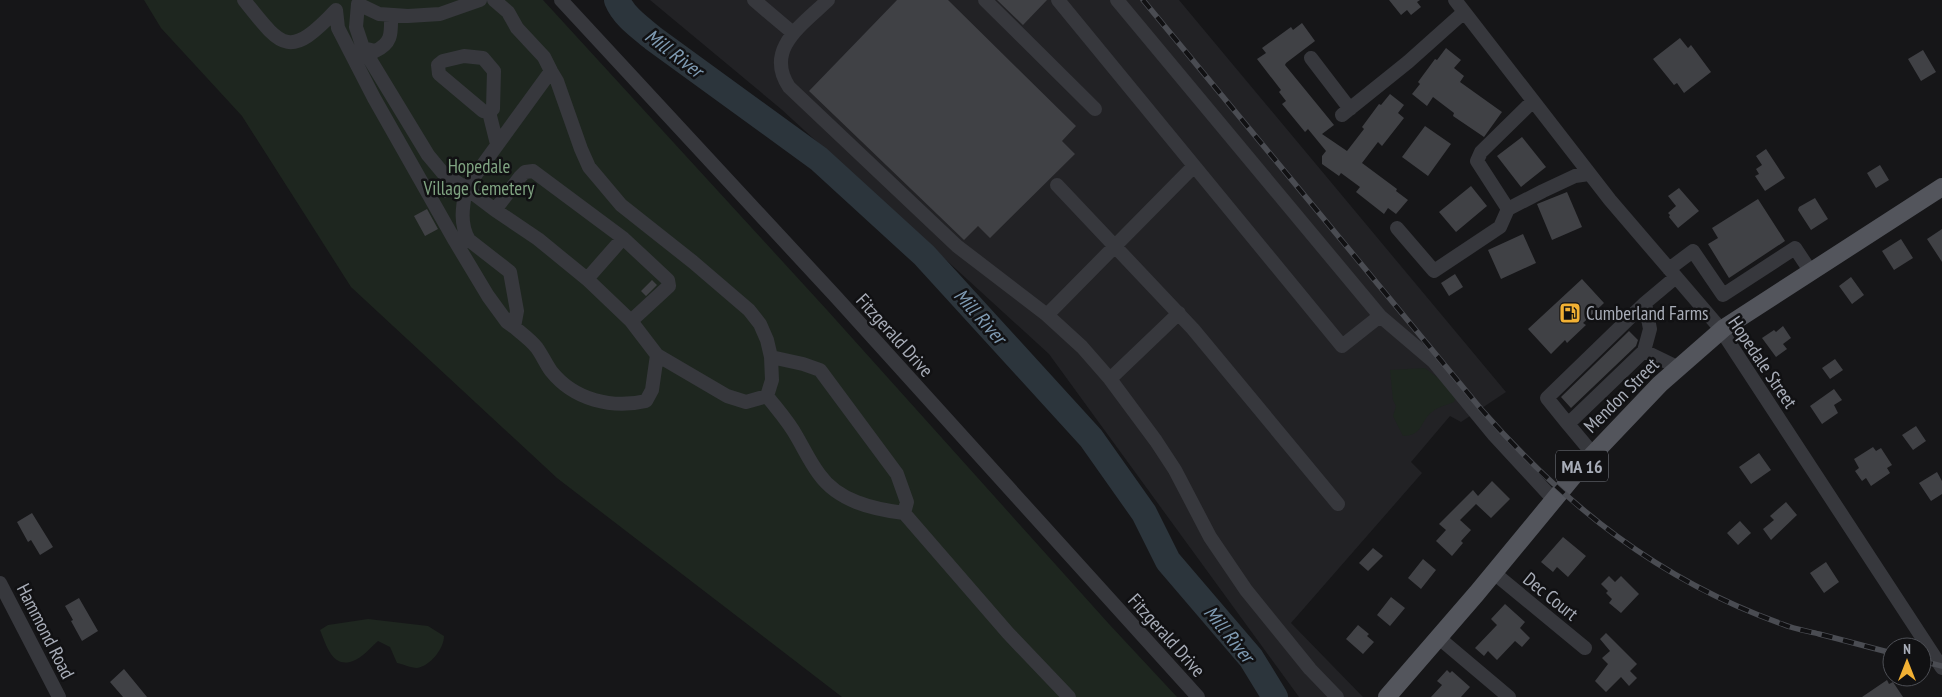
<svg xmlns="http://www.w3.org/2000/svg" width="1942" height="697" font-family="'PT Sans Narrow',sans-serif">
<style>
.built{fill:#222225}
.green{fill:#1e261f}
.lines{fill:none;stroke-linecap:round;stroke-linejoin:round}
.river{stroke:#2c353c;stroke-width:26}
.building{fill:#404145}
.minor{stroke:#37383d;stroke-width:14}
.major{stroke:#53555c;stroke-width:18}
.rail-casing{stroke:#4a4c52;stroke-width:5.5}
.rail{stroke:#111113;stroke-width:4;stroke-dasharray:11;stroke-linecap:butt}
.labels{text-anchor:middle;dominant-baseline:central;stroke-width:5;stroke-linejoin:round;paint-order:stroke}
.shield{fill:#111113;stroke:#7b7e86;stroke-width:1}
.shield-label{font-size:18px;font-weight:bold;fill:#a8adb8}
.park-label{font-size:19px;fill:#7fa381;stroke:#111113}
.poi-label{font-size:19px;fill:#a8adb8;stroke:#111113;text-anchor:start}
.street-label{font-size:19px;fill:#a8adb8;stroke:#111113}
.water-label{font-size:20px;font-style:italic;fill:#7f9bb3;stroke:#111113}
</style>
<rect width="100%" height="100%" fill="#161618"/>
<path class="built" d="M650 0H1179L1506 392 1461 422 1450 416 1411 462 1422 473 1291 623 1363 697H1299L1049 354 781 109Z"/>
<path class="green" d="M144 0H543L827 310 1109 624 1177 697H842L557 478 351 287 242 116 161 28Z
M1425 368 1450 387 1456 396 1454 402C1447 405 1437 407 1432 412 1420 421 1423 436 1403 436L1393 416 1396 406 1393 400 1390 370Z
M368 619 428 626 444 636C444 649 430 666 417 668 411 668 403 664 397 663L390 647 378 641C371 647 362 658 353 661 332 669 326 644 320 630L328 625Z"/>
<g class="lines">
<path class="river" d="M617 0C624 17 641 28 654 39L819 159 924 255 1091 438 1144 513 1168 561 1251 658 1275 697"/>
</g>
<path class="building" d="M897 0H948L1076 126 1062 141 1075 154 990 238 978 226 964 240 963 239 809 91Z
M997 0H1047L1023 25Z
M1389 0H1420L1417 2 1421 7 1411 15 1407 10 1401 15Z
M1302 23 1315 41 1286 63 1285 65 1334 125 1322 134 1347 151 1364 129 1362 127 1379 104 1381 105 1390 94 1404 105 1398 113 1404 118 1382 146 1378 142 1362 163 1397 189 1396 191 1408 200 1396 214 1388 208 1384 214 1356 192 1360 187 1341 173 1339 176 1322 164V156L1326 151 1308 129 1305 132 1282 104 1286 101 1279 92 1281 90 1257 59 1266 53 1262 48 1291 27 1293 30Z
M1680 38 1688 48 1691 45 1711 72 1684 93 1677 83 1674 85 1653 59Z
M1446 48 1461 60 1454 68 1464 76 1460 82 1502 112 1484 137 1453 116 1454 113 1433 97 1427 106 1412 94 1420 84 1418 82 1435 59 1437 60Z
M1923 50 1936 72 1921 81 1908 59Z
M1425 126 1451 144 1428 176 1402 157Z
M1522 137 1546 167 1521 187 1497 156Z
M1766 149 1785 178 1765 191 1755 176 1759 174 1756 169 1762 165 1756 156Z
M1880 165 1889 180 1876 188 1867 173Z
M440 182 452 189 445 198 438 193 435 189Z
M1471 186 1487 206 1456 232 1439 212Z
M1679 188 1699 211 1678 228 1669 217 1670 215 1668 213 1676 206 1668 196Z
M1567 192 1582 227 1552 240 1537 204Z
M1815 198 1828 219 1811 230 1798 210 1799 207Z
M1758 199 1785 241 1729 278 1708 244 1718 238 1712 228Z
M427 209 438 229 425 236 414 216Z
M1942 229V262L1927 239Z
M1523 234 1536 263 1501 279 1488 250Z
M1901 239 1913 258 1894 270 1882 251Z
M1455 274 1463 287 1449 296 1441 283Z
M1851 277 1864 295 1852 304 1839 286Z
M1582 279 1604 303 1583 323 1586 325 1567 343 1565 340 1551 354 1528 329Z
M652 280 657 285 646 296 641 291Z
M1783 326 1791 338 1783 344 1787 349 1776 357 1762 338 1774 330 1776 332Z
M1629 331 1638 340 1636 346 1571 408 1561 397Z
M1835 359 1843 370 1830 379 1822 368Z
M1834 389 1842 400 1834 405 1838 413 1822 424 1810 406Z
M1916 426 1926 441 1913 450 1902 435Z
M1873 447 1876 451 1881 448 1892 465 1887 468 1890 473 1871 486 1866 478 1862 481 1855 471 1859 468 1854 459Z
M1759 453 1771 470 1751 484 1739 467Z
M1937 472 1942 481V494L1931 501 1919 483Z
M1492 481 1510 499 1491 518 1476 504 1460 520 1471 530 1461 541 1463 543 1452 556 1436 541 1446 530 1439 524 1473 490 1478 496Z
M1786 502 1797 515 1771 540 1763 529 1774 520 1770 516Z
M32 513 53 547 40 555 31 540 28 542 17 522Z
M1740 521 1751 533 1738 545 1727 533Z
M1563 537 1586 556 1568 577 1557 567 1553 572 1541 562Z
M1373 548 1383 556 1368 571 1359 563Z
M1423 559 1436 570 1421 589 1408 578Z
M1826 562 1839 582 1824 593 1810 573Z
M1609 576 1615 582 1621 576 1639 594 1621 613 1609 603 1612 599 1606 593 1608 591 1601 584Z
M1391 597 1405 608 1390 626 1377 615Z
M79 598 98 631 82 641 71 621 73 620 65 606Z
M1505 604 1525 622 1520 628 1530 638 1522 647 1515 641 1497 660 1488 651 1484 656 1475 648 1497 625 1491 619Z
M1358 625 1369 634 1367 636 1374 642 1363 654 1346 639Z
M1606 633 1637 664 1630 671 1637 678 1629 686 1621 677 1606 692 1595 681 1608 664 1602 658 1610 651 1600 639Z
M124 669 147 697H123L110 682Z
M1447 670 1450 673 1452 671 1470 687 1461 697H1431L1442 685 1437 681Z
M1887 680 1889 684 1893 682 1903 697H1862Z"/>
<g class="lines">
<path class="minor" d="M244 0C282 48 289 60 336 10L338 28 374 98 455 241 488 296 507 322 514 327
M494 0 508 12 517 28 544 57 551 71
M561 0 837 298 1198 697
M754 0 793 33
M828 0C802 25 764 49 789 87L957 246 1047 315 1082 347 1110 379 1156 441 1175 470 1210 537 1246 590 1310 669 1337 697
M985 0 1095 109
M1058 0 1342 346 1380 316
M1117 0 1380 316 1434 362 1494 435 1554 500
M1455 0 1610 200 1719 327 1942 668
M391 15C391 32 393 43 375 51L363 48 356 27 358 4 379 14 408 16 440 14 480 0
M363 48 428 155 443 173 466 188 495 210 520 177 525 172 533 171 623 238 668 280 669 286 631 321 657 355
M464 56 483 58 494 71 493 109 489 112 483 111 439 74 438 65 443 61Z
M1311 58 1350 109
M489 112 497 144
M1342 115 1408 62 1464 12
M1057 185 1193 329 1338 504
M1508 209 1477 161 1481 152 1533 101
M495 210 538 239 587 279 623 238
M1397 228 1434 271 1500 227 1508 209 1543 191 1575 176 1589 174
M1669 269 1693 251 1723 295 1795 248 1811 272
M587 279 631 321
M1645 303 1650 329 1644 351 1568 424 1547 398 1645 303 1676 277
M1047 315 1194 166
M1644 351 1679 368
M1110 379 1179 313
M767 396 772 380 771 357
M1568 424 1593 454
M904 513 907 502 897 474 820 370 803 364 771 357 767 340 760 324 749 310 693 262 621 205 589 167 581 149 557 81 551 71 466 188C463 205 459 224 469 240L510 272 517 311 514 327C521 333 531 340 537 348 542 355 546 364 551 371 574 400 612 409 646 401L652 390 657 355 727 396 746 402 767 396C777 409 789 422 797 437 804 449 810 462 819 474 838 501 872 509 904 513L1008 633 1069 697
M1494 573 1585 648
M0 583 59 697
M1439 638 1509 697"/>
<path class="major" d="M1387 697 1477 593 1581 467 1660 384 1724 328 1942 187"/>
<g class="rail-casing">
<path id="rail" d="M1143 0 1481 409C1567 507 1659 580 1782 624 1794 629 1807 631 1819 634 1843 640 1868 647 1892 653
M1922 661 1942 666"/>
</g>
<use href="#rail" class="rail"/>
</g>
<defs>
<g id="fuel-square" transform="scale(1.125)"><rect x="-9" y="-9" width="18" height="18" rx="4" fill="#f2b134" stroke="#111113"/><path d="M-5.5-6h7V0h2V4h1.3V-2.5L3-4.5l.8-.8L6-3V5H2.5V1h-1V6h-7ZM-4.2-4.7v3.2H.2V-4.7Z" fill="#111"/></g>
</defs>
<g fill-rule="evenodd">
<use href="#fuel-square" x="1570" y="313"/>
</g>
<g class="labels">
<rect class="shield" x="1556" y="450.5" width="52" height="31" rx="4"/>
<g class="shield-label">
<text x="1582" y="466">MA 16</text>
</g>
<g class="park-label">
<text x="479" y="166">Hopedale<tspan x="479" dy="22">Village Cemetery</tspan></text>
</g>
<g class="poi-label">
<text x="1586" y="313">Cumberland Farms</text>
</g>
<g class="street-label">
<text transform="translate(895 335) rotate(48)">Fitzgerald Drive</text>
<text transform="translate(1763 362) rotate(56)">Hopedale Street</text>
<text transform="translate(1621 395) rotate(-45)">Mendon Street</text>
<text transform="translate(1551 596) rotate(39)">Dec Court</text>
<text transform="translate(46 631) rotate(63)">Hammond Road</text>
<text transform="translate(1167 635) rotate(48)">Fitzgerald Drive</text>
</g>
<g class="water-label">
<text transform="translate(674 53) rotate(37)">Mill River</text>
<text transform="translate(980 316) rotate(48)">Mill River</text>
<text transform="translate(1229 634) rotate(51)">Mill River</text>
</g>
</g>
<g transform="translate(1907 662)"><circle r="24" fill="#111113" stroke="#4d4f55"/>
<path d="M0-4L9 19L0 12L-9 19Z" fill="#f2b134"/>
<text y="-8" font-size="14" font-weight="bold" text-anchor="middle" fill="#a8adb8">N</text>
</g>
</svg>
